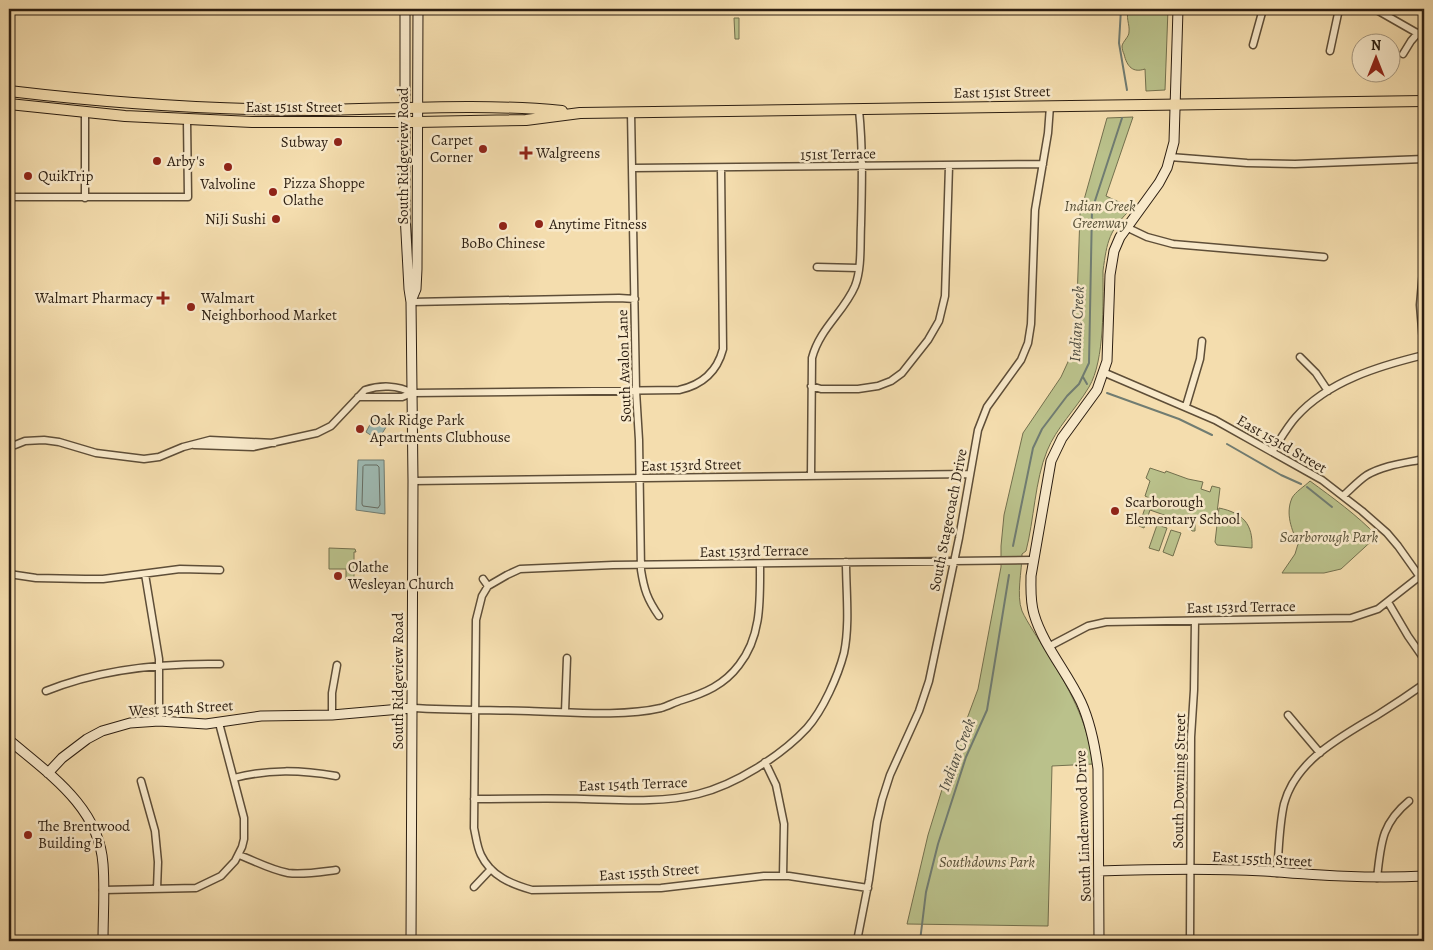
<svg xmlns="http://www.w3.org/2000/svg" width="1433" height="950" font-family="Alegreya,serif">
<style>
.green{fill:#bac18b;stroke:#73704e}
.water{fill:#9ebab3;stroke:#707c72}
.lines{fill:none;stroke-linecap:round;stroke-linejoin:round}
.shore{stroke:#656c62;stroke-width:1}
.stream{stroke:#707c72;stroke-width:2}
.street-casing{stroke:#5e4e38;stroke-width:9}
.secondary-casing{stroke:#2c1e11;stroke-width:11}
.primary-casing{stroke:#2c1e11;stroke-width:12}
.street{stroke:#f8e9ca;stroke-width:6}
.secondary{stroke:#f8e9ca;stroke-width:9}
.primary{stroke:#f4ddae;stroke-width:10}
.poi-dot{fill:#8f2418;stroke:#f8e9ca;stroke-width:2}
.labels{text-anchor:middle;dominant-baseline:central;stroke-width:5;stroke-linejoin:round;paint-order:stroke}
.street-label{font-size:15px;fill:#2c1e11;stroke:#f8e9ca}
.poi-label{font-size:15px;fill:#2c1e11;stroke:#f8e9ca;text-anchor:start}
.park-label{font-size:15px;font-style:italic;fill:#574f36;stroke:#f8e9ca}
.water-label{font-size:16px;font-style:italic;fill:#4e4d42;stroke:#f8e9ca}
</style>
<rect width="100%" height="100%" fill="#f4ddae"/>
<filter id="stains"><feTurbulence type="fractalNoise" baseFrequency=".004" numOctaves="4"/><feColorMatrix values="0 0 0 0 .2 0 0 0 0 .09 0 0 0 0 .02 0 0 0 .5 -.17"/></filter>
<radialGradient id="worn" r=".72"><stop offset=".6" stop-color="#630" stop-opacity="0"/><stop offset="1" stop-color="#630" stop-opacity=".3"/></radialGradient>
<path class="green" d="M1129 9H1168L1165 90 1146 91 1145 69C1133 73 1127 67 1124 54 1123 52 1122 49 1122 46 1123 41 1129 37 1129 32 1130 24 1125 17 1129 9Z
M734 18H739V39H735Z
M1133 117 1106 196 1132 208C1109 230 1107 241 1103 271 1103 303 1105 360 1089 387 1076 409 1056 428 1047 451 1035 480 1034 520 1026 551L1022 554C1022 571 1016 595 1022 611 1027 622 1039 640 1046 651 1068 687 1088 721 1093 764L1052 766 1048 926 907 924 928 835 948 770 978 689 1001 567V546L1004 515 1023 433 1061 377 1073 351 1077 301 1080 214 1107 118Z
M1150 468 1165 473 1166 471 1188 479 1203 482 1201 489 1210 492 1212 486 1220 488 1216 521 1195 518V531H1192L1184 522 1150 510 1144 528 1139 526 1146 505 1153 500 1145 496 1150 481 1146 478Z
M1310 481C1333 498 1357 515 1377 536L1341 569 1324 573H1282L1295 554 1298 544C1292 530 1285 514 1292 498 1295 492 1305 486 1310 481Z
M1219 508C1243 513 1253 524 1252 548L1217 545 1215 542Z
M1157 525 1167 528 1159 551 1149 548Z
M1171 530 1181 533 1173 556 1163 552Z
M329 548 355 549 356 552H354V581H346V569H329Z"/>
<path class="water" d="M375 415 388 424 378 440 366 432Z
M358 460H384L385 514 356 510Z"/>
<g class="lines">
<path class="shore" d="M365 465H377L379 467 380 505 378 508 363 506 362 504 363 467Z"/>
<path class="stream" d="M1121 9 1119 43 1127 90
M1083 377 1087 384
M1107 393 1179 419 1212 435
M1227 444 1281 475 1301 484
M1307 487 1332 507
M1013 546 1033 448 1042 429 1067 396 1079 384 1089 363 1092 210 1122 118
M920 941 926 892 938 844 966 757 987 710 1009 575"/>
<g class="street-casing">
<path id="street" d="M1375 9 1424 37
M1253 45 1263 9
M1330 51 1339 9
M1403 54 1411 41 1418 33
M631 112 636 391 639 440 641 570C644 589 647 599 659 616
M85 113V198
M1170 157 1247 163 1295 164 1424 159
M633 168 1043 164
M9 197H188L187 120
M1126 227 1147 237 1173 244 1324 257
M1424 260 1420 305 1424 354
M817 267 858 268
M411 302 619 298 635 299
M1300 357 1316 373 1328 391
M1103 372 1215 420 1322 480 1362 511 1387 533 1398 546 1420 577
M811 386 821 389H858L878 386 891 381 902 373 928 340 939 321 945 296 949 166
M358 397H402L412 393 679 390C702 385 717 372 723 349L721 168
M1186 406 1200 359 1202 341
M9 445H15L25 441 44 440 59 442 96 453 144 459 159 457 183 447 210 440 274 443
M194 445 253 447 317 433 331 426 365 390C380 385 398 385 412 393
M1272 452C1280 440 1287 427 1296 417 1328 381 1379 366 1424 355
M811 476 812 358C820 328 844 312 855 286 862 268 860 244 861 225 862 187 863 148 859 110
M413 481 970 474
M1343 496C1351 489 1358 481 1367 475 1384 465 1405 463 1424 459
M9 574 36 578 85 579H103L180 569 220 570
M145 574 159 659V721
M483 579 488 586 507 575 520 569 613 565 1034 560
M488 586 482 596 476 620 474 828C476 837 477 847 481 855 491 876 511 884 532 890L661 888 764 876H789L868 888
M1388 602 1408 636 1424 659
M1050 646 1088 626 1106 622 1351 618 1378 609 1424 573
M46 691C100 669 161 663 220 664
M412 708C451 710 490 710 529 711 570 712 622 717 661 708 668 706 675 702 682 700 705 693 724 685 739 665 762 636 760 599 760 564
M565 712 567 658
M332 715V693L337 665
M1288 715 1320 753
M765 762 776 785 784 824 783 876
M234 778C269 769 301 770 336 776
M141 781 155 831 158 862 157 889
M474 799C511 799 548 798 584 799 621 800 662 803 698 794 735 785 781 756 807 728 823 710 838 676 844 653 850 624 846 591 846 562
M239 855C255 861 271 870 288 873 303 875 320 872 336 870
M1277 873C1279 850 1279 826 1284 804 1296 759 1343 736 1379 714 1395 704 1410 694 1424 684
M1377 878C1381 844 1381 824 1409 801
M474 887 491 869
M103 890 196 888 221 876 235 861 242 847 244 839V818L219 723
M857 941 869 880 877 822 882 800 890 775 919 711 929 681 959 538 978 430 987 407 1021 360 1028 343 1031 324 1035 210 1048 133 1050 106
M1190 941 1191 737 1194 690 1195 621"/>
</g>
<g class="secondary-casing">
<path id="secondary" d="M405 9V214L409 289 411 302 413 481 411 941
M411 301 416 289 417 269 418 9
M9 740C49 774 99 807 103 864 105 890 103 916 103 941
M48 773 62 758 87 739 102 731 130 723 159 721 206 724 261 716 332 715 412 708
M1099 871C1154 869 1209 868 1264 871 1317 875 1370 879 1424 876
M1099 941 1098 769C1095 746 1091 724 1081 702 1067 672 1043 645 1034 614 1030 601 1031 588 1031 576L1051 461 1062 438 1097 390 1107 361 1110 275 1114 251 1120 237 1159 183 1167 168 1174 142 1178 9"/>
</g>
<g class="primary-casing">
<path id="primary" d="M9 91C110 103 213 110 315 110 397 109 480 103 562 111
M9 104 125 116 252 122H417L526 120 580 113 1424 101"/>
</g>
<use href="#street" class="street"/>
<use href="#secondary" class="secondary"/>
<use href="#primary" class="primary"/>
</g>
<g class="poi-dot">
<circle cx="338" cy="142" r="5"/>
<circle cx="483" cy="149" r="5"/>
<path d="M523.5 145.5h5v5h5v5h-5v5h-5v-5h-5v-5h5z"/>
<circle cx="157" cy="161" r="5"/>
<circle cx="228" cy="167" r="5"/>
<circle cx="28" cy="176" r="5"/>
<circle cx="273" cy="192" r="5"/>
<circle cx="276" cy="219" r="5"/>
<circle cx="539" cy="224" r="5"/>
<circle cx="503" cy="226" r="5"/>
<path d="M160.5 290.5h5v5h5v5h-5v5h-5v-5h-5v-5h5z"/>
<circle cx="191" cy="307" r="5"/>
<circle cx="360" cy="429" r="5"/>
<circle cx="1115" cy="511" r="5"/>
<circle cx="338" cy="576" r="5"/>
<circle cx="28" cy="835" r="5"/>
</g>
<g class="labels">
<g class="street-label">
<text transform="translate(1002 92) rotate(-1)">East 151st Street</text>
<text x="294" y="107">East 151st Street</text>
<text transform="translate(838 154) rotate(-1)">151st Terrace</text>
<text transform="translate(403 156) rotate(-90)">South Ridgeview Road</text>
<text transform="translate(624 366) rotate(-92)">South Avalon Lane</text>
<text transform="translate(1282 444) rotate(30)">East 153rd Street</text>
<text transform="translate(691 465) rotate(-1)">East 153rd Street</text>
<text transform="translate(948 520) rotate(-79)">South Stagecoach Drive</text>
<text transform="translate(754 551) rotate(-1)">East 153rd Terrace</text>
<text transform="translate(1241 607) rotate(-1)">East 153rd Terrace</text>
<text transform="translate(398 681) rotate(-90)">South Ridgeview Road</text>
<text transform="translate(181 708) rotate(-3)">West 154th Street</text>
<text transform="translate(1179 781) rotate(-89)">South Downing Street</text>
<text transform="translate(633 784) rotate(-2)">East 154th Terrace</text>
<text transform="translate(1083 826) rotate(-92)">South Lindenwood Drive</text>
<text transform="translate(1262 859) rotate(3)">East 155th Street</text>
<text transform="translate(649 872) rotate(-4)">East 155th Street</text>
</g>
<g class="poi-label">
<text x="473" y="140" text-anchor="end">Carpet<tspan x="473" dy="17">Corner</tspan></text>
<text x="328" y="142" text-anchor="end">Subway</text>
<text x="536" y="153">Walgreens</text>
<text x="167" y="161">Arby's</text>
<text x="38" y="176">QuikTrip</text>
<text x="283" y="183">Pizza Shoppe<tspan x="283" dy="17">Olathe</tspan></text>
<text x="228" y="184" text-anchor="middle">Valvoline</text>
<text x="266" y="219" text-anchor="end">NiJi Sushi</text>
<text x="549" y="224">Anytime Fitness</text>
<text x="503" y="243" text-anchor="middle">BoBo Chinese</text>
<text x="153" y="298" text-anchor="end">Walmart Pharmacy</text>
<text x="201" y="298">Walmart<tspan x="201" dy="17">Neighborhood Market</tspan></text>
<text x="370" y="420">Oak Ridge Park<tspan x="370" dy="17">Apartments Clubhouse</tspan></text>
<text x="1125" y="502">Scarborough<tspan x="1125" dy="17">Elementary School</tspan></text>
<text x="348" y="567">Olathe<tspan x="348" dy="17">Wesleyan Church</tspan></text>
<text x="38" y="826">The Brentwood<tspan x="38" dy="17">Building B</tspan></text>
</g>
<g class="park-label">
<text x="1100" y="206">Indian Creek<tspan x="1100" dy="17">Greenway</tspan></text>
<text x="1329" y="537">Scarborough Park</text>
<text x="987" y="862">Southdowns Park</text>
</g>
<g class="water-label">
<text transform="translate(1077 324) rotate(-87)">Indian Creek</text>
<text transform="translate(957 755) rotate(-69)">Indian Creek</text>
</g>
</g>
<rect width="1433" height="950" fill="none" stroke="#f4ddae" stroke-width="30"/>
<rect x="10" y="10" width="1413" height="930" fill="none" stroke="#2c1e11" stroke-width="2.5"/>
<rect x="15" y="15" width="1403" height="920" fill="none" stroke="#2c1e11"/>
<g transform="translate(1376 58)"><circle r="24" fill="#f8e9ca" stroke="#a69880"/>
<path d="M0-4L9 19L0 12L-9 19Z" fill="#8f2418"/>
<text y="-8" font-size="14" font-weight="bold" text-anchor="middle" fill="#2c1e11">N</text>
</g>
<rect width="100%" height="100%" filter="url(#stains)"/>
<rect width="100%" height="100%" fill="url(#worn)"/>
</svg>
